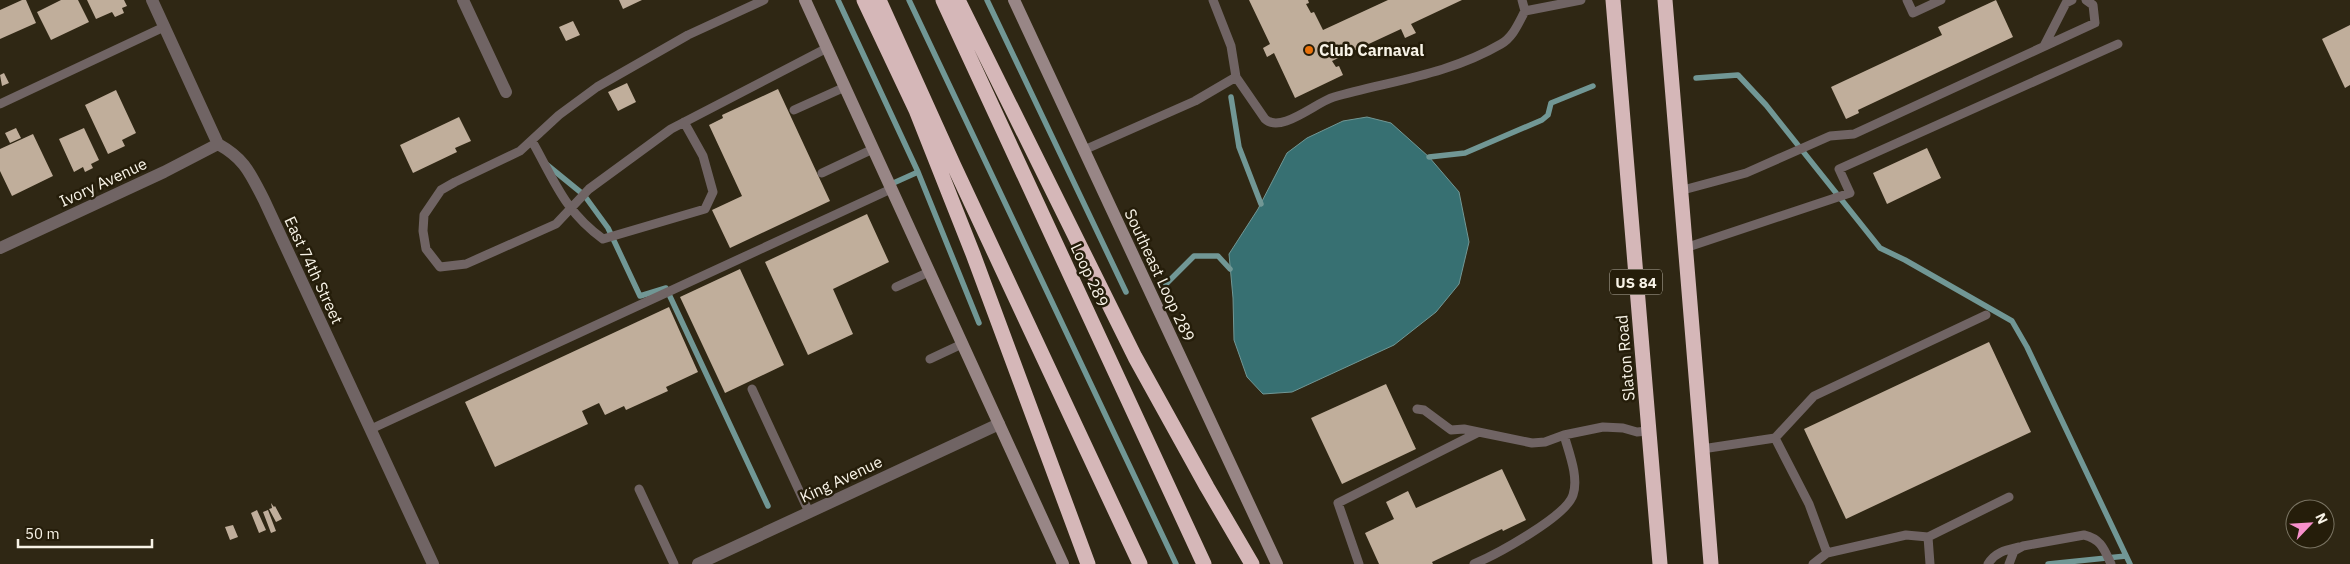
<svg xmlns="http://www.w3.org/2000/svg" width="2350" height="564" font-family="'IBM Plex Sans',sans-serif">
<style>
.water{fill:#377072;stroke:#719795}
.lines{fill:none;stroke-linecap:round;stroke-linejoin:round}
.stream{stroke:#719795;stroke-width:5.5}
.building{fill:#c0ae9b}
.lane{stroke:#706464;stroke-width:9}
.street{stroke:#706464;stroke-width:12}
.secondary{stroke:#988686;stroke-width:12}
.highway{stroke:#d5b7b8;stroke-width:15}
.food-dot{fill:#e8710a;stroke:#251d0a;stroke-width:2}
.labels{text-anchor:middle;dominant-baseline:central;stroke-width:5;stroke-linejoin:round;paint-order:stroke}
.shield{fill:#251d0a;stroke:#b9b3a5;stroke-width:1}
.shield-label{font-size:15px;font-weight:bold;fill:#f8f3e7}
.poi-label{font-size:16px;font-weight:bold;fill:#f8f3e7;stroke:#251d0a;text-anchor:start}
.street-label{font-size:16px;fill:#f8f3e7;stroke:#251d0a}
</style>
<rect width="100%" height="100%" fill="#2f2714"/>
<path class="water" d="M1367 117 1391 123 1429 157 1459 192 1469 242 1459 284 1436 312 1394 345 1292 392 1263 394 1247 377 1234 340 1233 298 1229 254 1258 209 1287 153 1307 138 1343 121Z"/>
<g class="lines">
<path class="stream" d="M838 0 918 172
M909 0 1176 564
M987 0 1126 292
M1696 78 1738 75 1766 105 1880 248 1905 260 2012 321 2027 347 2130 564
M1231 97 1239 147 1261 204
M1429 157 1465 153 1542 120 1548 115 1551 103 1593 86
M546 164 584 195 608 228 640 296 666 288
M889 185 918 172 979 323
M1166 284 1194 256H1218L1230 269
M667 290 768 506
M2048 564 2126 556"/>
</g>
<path class="building" d="M22 0H26L36 23 0 39V10Z
M61 0H78L89 22 51 40 37 12Z
M87 0H124L127 6 122 8 124 13 115 17 112 12 96 19Z
M619 0H642L623 9Z
M1249 0H1308L1309 3 1306 4 1311 13 1314 12 1323 30 1388 0H1462L1411 24 1416 33 1405 38 1401 29 1332 61 1336 67 1339 66 1343 75 1295 98 1274 53 1267 57 1263 48 1270 44Z
M1996 0 2013 37 1858 110 1859 113 1846 119 1831 87 1942 35 1938 27Z
M573 21 580 35 566 41 559 27Z
M2350 25V85L2345 88 2322 39Z
M4 73 9 83 2 86 0 75Z
M627 83 636 102 618 111 608 92Z
M778 89 830 201 730 248 712 210 742 196 709 125 723 118 722 115Z
M116 90 136 133 122 140 125 146 108 154 85 105Z
M459 117 471 141 455 148 457 152 413 173 400 145Z
M16 128 21 138 10 143 5 133Z
M84 128 99 160 91 164 93 168 85 172 83 167 74 172 59 139Z
M33 134 53 176 12 196 0 171V149Z
M1927 148 1941 178 1887 204 1873 173Z
M867 214 889 262 833 289 853 334 808 355 765 262Z
M740 269 784 365 725 393 680 297Z
M669 307 698 372 666 387 668 391 626 410 624 406 605 415 599 403 582 411 588 424 495 467 465 402Z
M1989 342 2031 432 1846 519 1804 429Z
M1386 384 1416 449 1342 484 1311 418Z
M1502 469 1526 520 1503 531 1502 529 1432 562 1433 564H1379L1365 533 1394 519 1386 502 1408 491 1416 508Z
M271 503 274 507 275 506 282 519 276 522 269 509 272 508Z
M257 510 266 530 259 533 251 513Z
M268 510 276 531 271 533 263 512Z
M233 525 238 537 230 540 225 527Z"/>
<g class="lines">
<path class="lane" d="M764 0 688 35 597 87 559 115 520 151 455 182 441 190 424 215 423 231 426 249 440 267 466 264 556 224 589 189 671 129 827 48
M1213 0 1231 46 1236 77 1265 119C1281 134 1316 102 1334 97 1390 81 1448 75 1501 44 1513 37 1518 24 1525 11L1522 0
M1907 0 1913 13 1941 0
M1525 11 1581 0
M2044 46 2066 3 2072 0
M0 104 164 27
M794 110 845 87
M532 141C554 180 565 212 603 239L705 209 713 192 703 156 684 122
M1084 150 1195 101 1236 77
M822 173 873 149
M1683 190 1746 173 1830 136 1854 134 2095 23 2093 5 2086 0
M1685 248 1850 193 1839 169 2118 44
M896 287 929 272
M930 359 962 344
M752 389 809 512
M1417 409 1424 410 1451 430 1464 429 1532 443 1545 442 1564 435 1603 427 1623 428 1637 432 1648 431
M371 429 891 189
M1775 438 1814 396 1986 315
M1702 449 1775 438 1809 504 1827 553 1813 564
M639 489 674 564
M1928 537 1930 564
M1827 553 1906 535 1928 537 2009 497
M1359 564 1338 503 1477 433
M1474 564C1495 555 1566 517 1573 495 1579 477 1569 453 1564 435
M1988 564C1995 552 2006 550 2019 547
M2009 564 2014 551 2023 546 2084 535C2101 539 2104 549 2111 564"/>
<path class="street" d="M152 0 218 144C245 159 250 173 264 200L433 564
M463 0 506 92
M0 248 164 172 218 144
M698 564 999 424"/>
<path class="secondary" d="M805 0 1063 564
M1014 0 1277 564"/>
<path class="highway" d="M864 0 916 110 973 254 1088 564
M879 0 954 166 1140 564
M943 0 1204 564
M958 0 1135 357 1207 487 1252 564
M1613 0 1660 564
M1665 0C1682 188 1696 376 1711 564"/>
</g>
<circle class="food-dot" cx="1309" cy="50" r="5"/>
<g class="labels">
<rect class="shield" x="1610" y="269.5" width="52" height="25" rx="4"/>
<g class="shield-label">
<text x="1636" y="282">US 84</text>
</g>
<g class="poi-label">
<text x="1319" y="50">Club Carnaval</text>
</g>
<g class="street-label">
<text transform="translate(103 182) rotate(-25)">Ivory Avenue</text>
<text transform="translate(314 270) rotate(65)">East 74th Street</text>
<text transform="translate(1090 275) rotate(65)">Loop 289</text>
<text transform="translate(1160 275) rotate(65)">Southeast Loop 289</text>
<text transform="translate(1625 358) rotate(-95)">Slaton Road</text>
<text transform="translate(841 479) rotate(-25)">King Avenue</text>
</g>
</g>
<g transform="translate(2310 524) rotate(65)"><circle r="24" fill="#251d0a" stroke="#797362"/>
<path d="M0-4L9 19L0 12L-9 19Z" fill="#f890cc"/>
<text y="-8" font-size="14" font-weight="bold" text-anchor="middle" fill="#f8f3e7">N</text>
</g>
<path d="M18 539v8h134v-8" fill="none" stroke="#f8f3e7" stroke-width="2.5"/>
<text x="25" y="539" font-size="15" fill="#f8f3e7" stroke="#251d0a" stroke-width="4" paint-order="stroke">50 m</text>
</svg>
